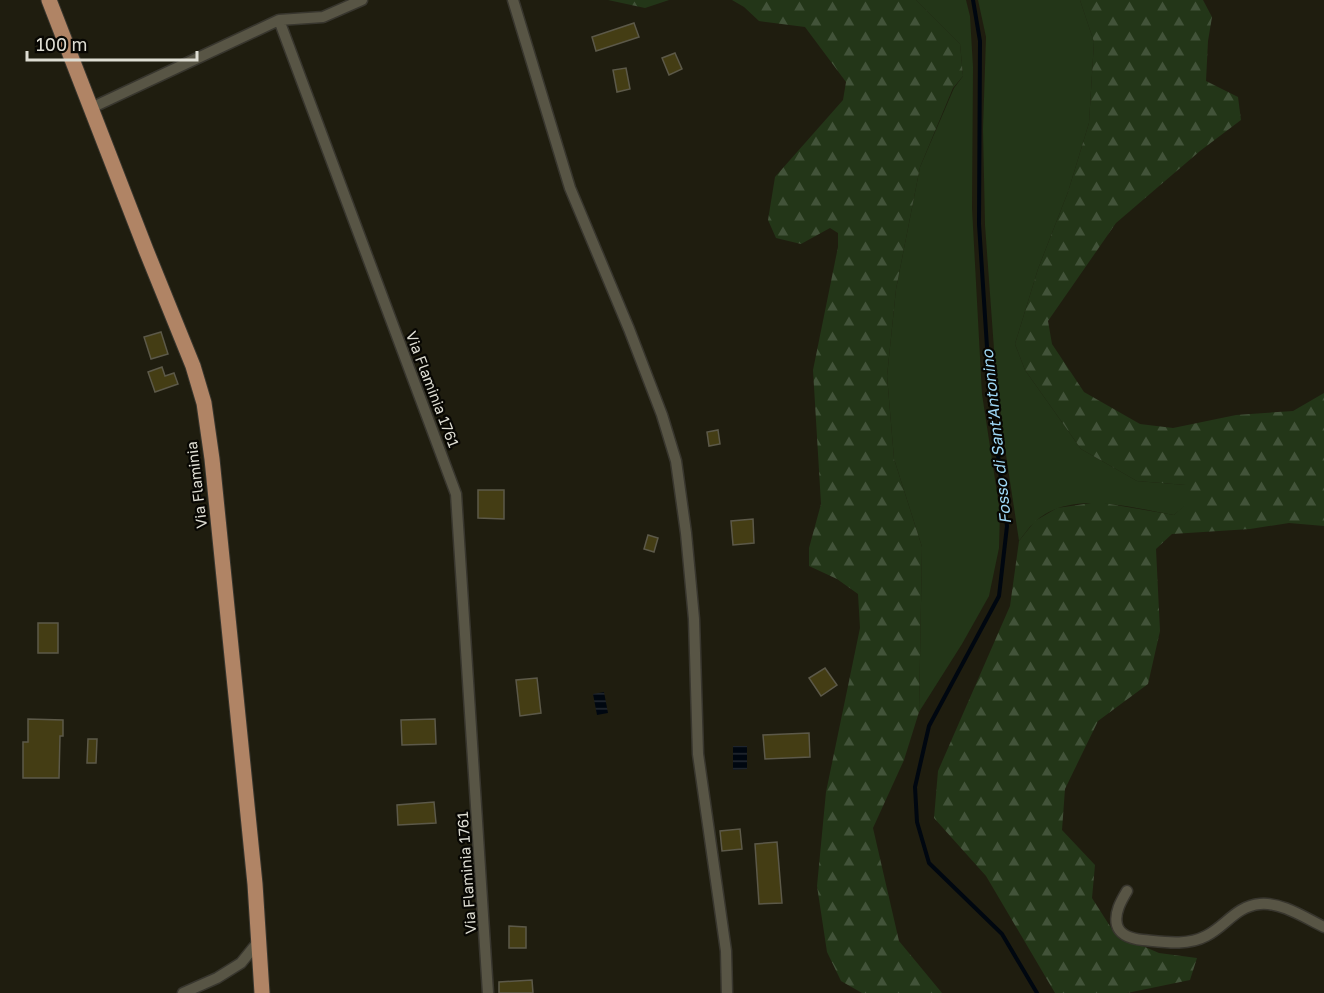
<svg xmlns="http://www.w3.org/2000/svg" width="1324" height="993" font-family="'Golos Text',sans-serif">
<style>
.grass{fill:#233618}
.forest{fill:url(#forest-firs)}
.water{fill:url(#water-rules)}
.lines{fill:none;stroke-linecap:round;stroke-linejoin:round}
.stream{stroke:#000710;stroke-width:4}
.building{fill:#443d14;stroke:#5c5949;stroke-width:1.5}
.street-casing{stroke:#38362e;stroke-width:13}
.primary-casing{stroke:#38362e;stroke-width:17}
.street{stroke:#585545;stroke-width:10}
.primary{stroke:#b08465;stroke-width:15}
.labels{text-anchor:middle;dominant-baseline:central;stroke-width:4.5;stroke-linejoin:round;paint-order:stroke}
.street-label{font-size:15px;fill:#deddd3;stroke:#080703}
.water-label{font-size:16px;font-style:italic;fill:#9fd8f6;stroke:#080703}
</style>
<defs>
<pattern id="forest-firs" width="22" height="20" patternUnits="userSpaceOnUse" patternTransform="scale(1.5)"><rect width="22" height="20" fill="#233618"/><path d="M5 1l3.5 6h-7zM16 11l3.5 6h-7z" fill="#425339"/></pattern>
<pattern id="water-rules" width="6" height="5" patternUnits="userSpaceOnUse" patternTransform="scale(1.5)"><rect width="6" height="5" fill="#000710"/><path d="M0 2.5h6" fill="none" stroke="#252b32"/></pattern>
</defs>
<rect width="100%" height="100%" fill="#1f1d0f"/>
<path class="grass" d="M916 0H966L970 16 973 67 972 208 982 394 1000 512 999 548 989 596 962 644 919 712 922 547 894 459 887 376 896 289 920 167 954 88 963 76 960 44Z
M978 0H1080L1094 42 1089 123 1068 192 1038 269 1015 344 1025 370 1081 449 1137 481 1186 485 1187 504 1174 515C1133 508 1067 489 1034 523 1028 528 1024 535 1019 541L1003 435 995 363 985 225 983 129 986 37Z"/>
<path class="forest" d="M608 0H669L645 8Z
M732 0H916L960 44 963 76 953 88 920 167 896 289 887 376 894 459 922 547 919 712 904 760 873 828 899 941 942 993H862L841 981 827 952 817 886 826 792 860 628 858 594 837 579 809 566V548L821 504 813 370 838 247V233L830 228 801 244 776 238 768 220 775 177 843 100 846 82 805 27 759 21 744 7Z
M1080 0H1203L1212 17 1208 41 1206 81 1238 97 1241 120 1200 151 1116 223 1048 321 1052 344 1084 392 1140 424 1173 428 1236 415 1293 411 1324 393V526L1289 523 1250 529 1172 534 1156 549 1160 631 1148 684 1098 721 1065 789 1062 830 1095 865 1092 898 1115 934 1159 953 1197 958 1190 980 1127 993H1055L986 876 934 818 938 771 1010 606 1019 541 1035 521 1057 508 1098 502 1174 515 1186 504V485L1137 481 1081 449 1025 370 1015 344 1038 269 1068 192 1089 123 1094 42Z"/>
<path class="water" d="M604 692 608 713 597 715 593 694Z
M733 746H747V769L733 770Z"/>
<g class="lines">
<path class="stream" d="M973 0 980 41 979 224 990 393 1007 526 999 596 929 726 915 787 917 822 929 863 1002 934 1037 993"/>
</g>
<path class="building" d="M634 23 639 37 596 51 592 37Z
M675 53 682 69 669 75 662 58Z
M626 68 630 89 617 92 613 70Z
M161 332 168 354 151 359 144 337Z
M162 367 165 376 174 373 178 384 155 392 148 372Z
M718 430 720 444 709 446 707 432Z
M478 490H504V519L478 518Z
M753 519 754 543 733 545 731 521Z
M648 535 658 538 654 552 644 549Z
M38 623H58V653H38Z
M825 668 837 685 821 696 809 678Z
M537 678 541 713 520 716 516 680Z
M28 719 63 720V736H60L59 778H23V742H28Z
M435 719 436 744 402 745 401 720Z
M809 733 810 757 765 759 763 735Z
M88 739H97L96 763H87Z
M434 802 436 823 398 825 397 805Z
M740 829 742 849 722 851 720 831Z
M777 842 782 903 759 904 755 844Z
M509 926 526 927V948H509Z
M532 980 533 993H499V982Z"/>
<g class="lines">
<g class="street-casing">
<path id="street" d="M513 0 570 188 629 329 662 415 676 461 686 533 694 619 698 754 726 951 727 993
M279 20 323 17 362 0
M91 108 279 20 456 494 488 993
M1127 891C1121 901 1114 913 1117 925 1120 936 1133 939 1143 940 1164 942 1187 946 1206 936 1226 926 1236 906 1260 904 1282 902 1305 918 1324 927
M183 993 217 978 241 963 258 942"/>
</g>
<g class="primary-casing">
<path id="primary" d="M49 0 146 250 193 366 204 403 212 459 255 884 262 993"/>
</g>
<use href="#street" class="street"/>
<use href="#primary" class="primary"/>
</g>
<g class="labels">
<g class="street-label">
<text transform="translate(433 389) rotate(69)">Via Flaminia 1761</text>
<text transform="translate(196 485) rotate(-97)">Via Flaminia</text>
<text transform="translate(466 873) rotate(-94)">Via Flaminia 1761</text>
</g>
<g class="water-label">
<text transform="translate(996 437) rotate(-96)">Fosso di Sant'Antonino</text>
</g>
</g>
<path d="M27 51v9h170v-9" fill="none" stroke="#deddd3" stroke-width="3"/>
<text x="36" y="51" font-size="18" fill="#deddd3" stroke="#080703" stroke-width="4.5" paint-order="stroke">100 m</text>
</svg>
